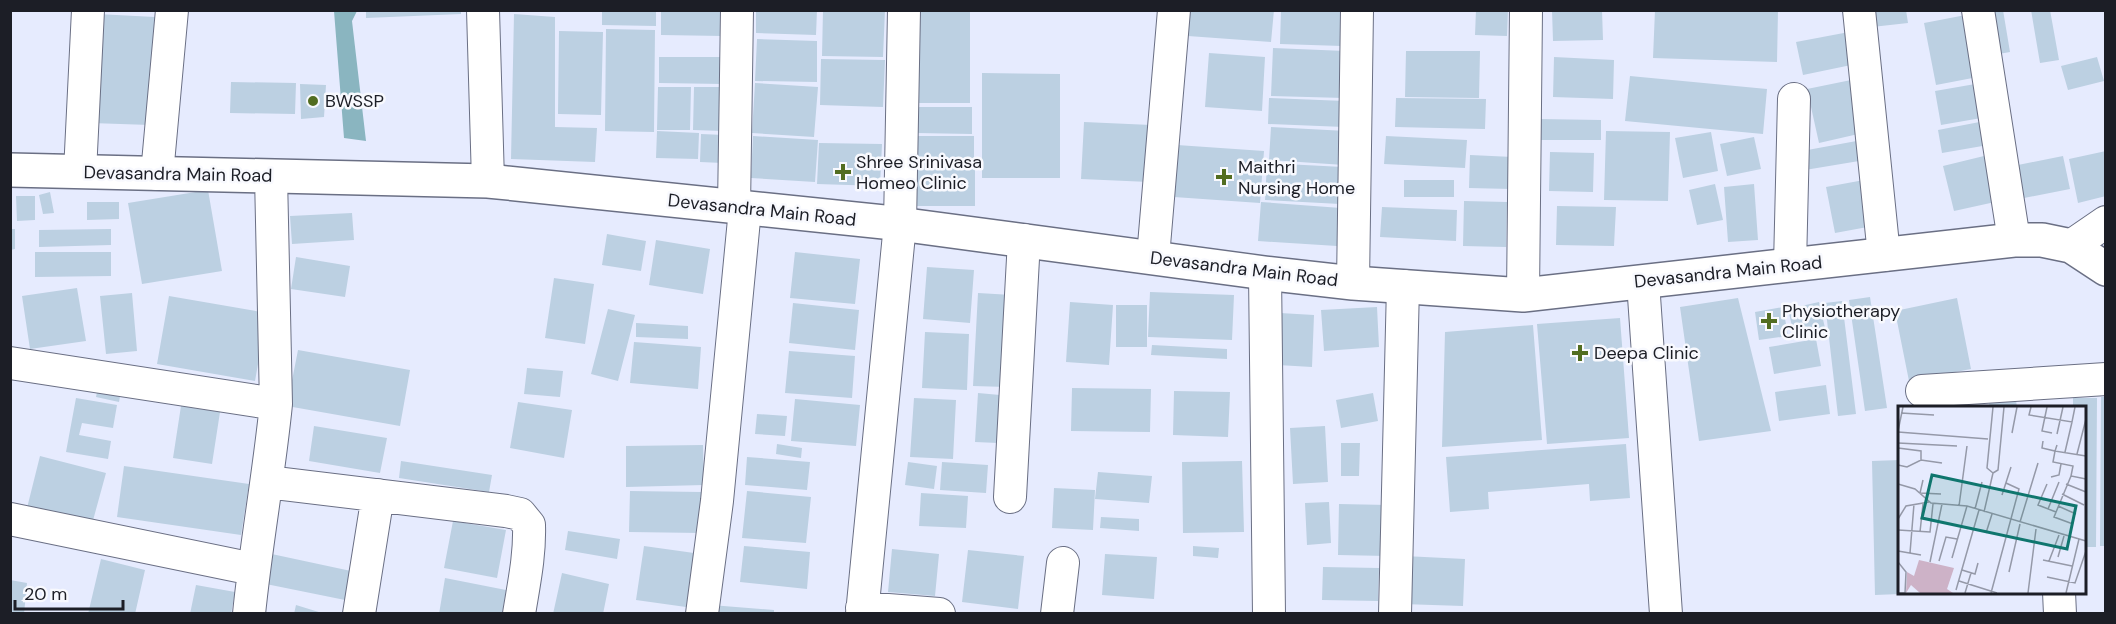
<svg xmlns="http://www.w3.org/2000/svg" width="2116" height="624" font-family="'DM Sans',sans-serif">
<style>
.water{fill:#8ab5c0}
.building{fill:#bcd0e2}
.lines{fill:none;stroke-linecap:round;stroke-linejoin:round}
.minor-casing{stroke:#6a6f84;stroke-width:34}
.secondary-casing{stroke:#6a6f84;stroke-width:36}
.minor{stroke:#fff;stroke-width:32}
.secondary{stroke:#fff;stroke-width:33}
.poi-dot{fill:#526d20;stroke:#f8f9fe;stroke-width:2}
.labels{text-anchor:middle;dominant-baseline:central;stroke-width:5;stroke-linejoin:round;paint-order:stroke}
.poi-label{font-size:18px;fill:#1c1e26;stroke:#f8f9fe;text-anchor:start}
.street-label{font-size:18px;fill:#1c1e26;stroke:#f8f9fe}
.inset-road{fill:none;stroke:#9599a8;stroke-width:1.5}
.view{fill:#0f766e;fill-opacity:0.15;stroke:#0f766e;stroke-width:3}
.inset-edge{fill:none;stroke:#1c1e26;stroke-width:3}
</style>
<rect width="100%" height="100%" fill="#e6ebfe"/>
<path class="water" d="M334 11H357L352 21 366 141 344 138Z"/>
<path class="building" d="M366 10H461V14L366 18Z
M602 10H656V26L602 25Z
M661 10H724L723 36 661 35Z
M756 10H817L816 35 756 33Z
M823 10H885L883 57 822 56Z
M916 10H970V103H917Z
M1190 10H1274L1271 42 1188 36Z
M1281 10H1344L1342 46 1280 44Z
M1476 10H1508L1507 36 1475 35Z
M1552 10H1602L1603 40 1553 41Z
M1655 10H1778L1777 62 1653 58Z
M1870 10H1906L1908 23 1872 27Z
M1986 10H2003L2010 52 1993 55Z
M2031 10H2050L2059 60 2040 63Z
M97 14 155 17 150 125 91 123Z
M514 14 555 17V127L597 128 595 162 511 159Z
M1971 14 1983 76 1936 85 1924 23Z
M606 29 655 30 654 132 605 131Z
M559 31 603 32 601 115 558 114Z
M1849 32 1856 64 1803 75 1796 42Z
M757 39 817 41V82L755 81Z
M1273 48 1345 51 1344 98 1271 96Z
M1406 51H1480L1479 98 1405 97Z
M1209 53 1265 57 1262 111 1205 107Z
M659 57H723V84L659 83Z
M1554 57 1614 60 1613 99 1553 97Z
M2097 57 2104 81 2068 90 2061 66Z
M821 59 885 60 883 107 820 105Z
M982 73 1060 74V178H982Z
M1630 76 1767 89 1763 134 1625 121Z
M1856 79 1867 132 1819 143 1807 89Z
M231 82 296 83 295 114 230 113Z
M755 83 818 87 814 137 752 133Z
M1981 83 1987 117 1941 125 1935 91Z
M300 84 326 85 324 117 301 119Z
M658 87H691L690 130H657Z
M694 87H724L723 131 693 130Z
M1269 98 1345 101 1344 127 1268 124Z
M1396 98 1486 99 1485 129 1395 127Z
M917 107H972V134L917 133Z
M1539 119 1601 120V140H1539Z
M1990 120 1994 144 1942 153 1938 130Z
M1084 122 1151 125 1149 182 1081 179Z
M1271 127 1346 131 1344 165 1269 160Z
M657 131 699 133 698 159 656 158Z
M1606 131 1670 132 1668 201 1604 200Z
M1711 132 1718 171 1683 178 1675 138Z
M701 134 724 135 723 163 700 162Z
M753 136 818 140 815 182 751 178Z
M916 136H974V158H916Z
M1386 136 1467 140 1465 168 1384 164Z
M1754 137 1761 169 1727 176 1720 144Z
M1862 140 1865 160 1805 170 1802 151Z
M819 143 882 144 880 186 817 184Z
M1177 145 1264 151 1260 203 1174 197Z
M2106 151V196L2078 203 2069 159Z
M1550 152 1594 153 1593 192 1549 191Z
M1470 155 1513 157 1511 189 1469 188Z
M1984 156 1995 202 1954 211 1943 166Z
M2063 156 2070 189 2019 199 2013 166Z
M917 160H975V206H917Z
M1267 163 1343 167 1340 204 1265 200Z
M1404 180H1454V197H1404Z
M1864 180 1873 226 1835 233 1826 187Z
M1715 184 1723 220 1697 225 1689 190Z
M1754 184 1758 240 1728 242 1724 187Z
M208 190 222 271 142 284 128 203Z
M50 192 54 213 43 214 39 195Z
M16 196H35V220L17 221Z
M1464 201 1507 202 1506 247 1463 246Z
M87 202H119V219L87 220Z
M1261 202 1341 208 1337 246 1258 241Z
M1557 206 1616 207 1614 246 1556 245Z
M1382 207 1457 210 1456 241 1380 237Z
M352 213 354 240 292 244 290 216Z
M10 229H15V249L10 250Z
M111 229V245L39 247V230Z
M607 234 646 241 641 271 602 265Z
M656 240 710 249 703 294 649 285Z
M35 252H111V276L35 277Z
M795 252 860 259 855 304 790 298Z
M296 257 350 266 345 297 291 289Z
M927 267 974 270 970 323 923 319Z
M554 278 594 284 585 344 545 338Z
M77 288 86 341 30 349 22 296Z
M1150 292 1234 295 1232 340 1148 337Z
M132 293 137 351 106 354 100 296Z
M978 293 1012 295 1007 387 973 386Z
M169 296 267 313 255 381 157 364Z
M1870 297 1887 408 1865 411 1849 300Z
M1738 298 1771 431 1699 441 1680 307Z
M1957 298 1971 369 1909 381 1895 311Z
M1842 301 1856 414 1838 416 1825 303Z
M1070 302 1113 305 1109 365 1066 362Z
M1819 302 1825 328 1794 335 1788 309Z
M793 303 859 310 855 350 789 343Z
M1116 305H1147V347H1116Z
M1377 307 1379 347 1324 351 1321 310Z
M1783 307 1788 336 1759 340 1755 312Z
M608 309 635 315 618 381 591 374Z
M1280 313 1314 315 1312 367 1278 365Z
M1620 318 1629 438 1547 444 1537 324Z
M636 323 688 326V339L636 337Z
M1533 325 1542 440 1442 447 1445 332Z
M925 332 969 334 967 390 922 388Z
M1816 339 1821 366 1774 374 1769 347Z
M634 342 701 347 698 389 630 383Z
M1152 345 1227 349V359L1151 355Z
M298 350 410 370 400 426 287 406Z
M789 351 855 356 852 398 785 393Z
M527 368 563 371 560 397 524 394Z
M1826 385 1830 414 1779 421 1775 392Z
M98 387 121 391 119 402 96 397Z
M1072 388 1151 389 1150 432 1071 431Z
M1174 391 1230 392 1228 437 1173 435Z
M978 393 1000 395 998 443 975 442Z
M1373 393 1378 421 1341 428 1336 400Z
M2101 397H2106V546H2100Z
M76 398 117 405 113 428 82 423 79 435 111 441 108 459 66 452Z
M914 398 956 400 953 459 910 457Z
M2073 398H2097L2096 547H2084V408H2073Z
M795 399 860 405 856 446 791 441Z
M2016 400 2017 408H1990L1989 403Z
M518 402 572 410 564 458 510 448Z
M181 406 220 412 212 464 173 458Z
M757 414 787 416 785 436 755 434Z
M314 426 387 438 380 473 309 461Z
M1325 426 1328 482 1293 484 1290 428Z
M1341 443H1360L1359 476H1341Z
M777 444 802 448 801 458 776 454Z
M1626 444 1630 498 1590 501 1589 484 1488 492 1489 509 1450 512 1446 457Z
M703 445 704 485 626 487V446Z
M40 456 106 473 92 524 27 508Z
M747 457 810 462 807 490 745 485Z
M1900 460V594L1875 595 1872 461Z
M401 461 492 475 489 492 399 478Z
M1242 461 1244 532 1183 533 1182 462Z
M908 462 937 466 934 489 905 485Z
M942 462 988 465 986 493 940 490Z
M124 466 249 484 241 535 117 517Z
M1098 472 1152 476 1149 503 1095 499Z
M1054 488 1095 490 1093 530 1052 528Z
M630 491 701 492V533L629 532Z
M747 491 811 497 806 543 742 538Z
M921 493 968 496 966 528 919 526Z
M1329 502 1331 543 1307 545 1305 503Z
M1339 504 1388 505 1387 556 1338 555Z
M1101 517 1139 519V531L1100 528Z
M453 521 506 530 497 578 444 568Z
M568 531 620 539 617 559 565 550Z
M644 546 694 553 686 607 636 600Z
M744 546 810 552 807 589 740 582Z
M1193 546 1219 548 1218 558 1193 556Z
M892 549 939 554 935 596 888 592Z
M968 550 1024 556 1018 609 962 602Z
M267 553 351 571 345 600 261 583Z
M1105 554 1157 557 1154 599 1102 595Z
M1404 556 1465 559 1463 606 1402 604Z
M101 559 145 570 135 614H88Z
M1323 567 1379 568 1378 601 1322 600Z
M562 573 609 584 603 614H553Z
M445 578 506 590 502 614H439Z
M10 580 27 583 24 614H10Z
M196 585 235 592 231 614H190Z
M296 605 322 613V614H294Z
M711 605 774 610V614H710Z"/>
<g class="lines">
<g class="minor-casing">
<path id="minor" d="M483 10 488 181
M1859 10 1884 255
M1978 10 2014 240
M80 172 88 10
M157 174 172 10
M271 176 276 404
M734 207 737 10
M2071 246 2106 222
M1153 257 1174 10
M1790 265 1794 99
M1265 273 1269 614
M1643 282 1666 614
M1353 283 1357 10
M1523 295 1526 10
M10 363 276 404C269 474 256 544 249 614
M1922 391 2106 379
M267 482 506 511 520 514 529 525C530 555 524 583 519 614
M1010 497 1024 240
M10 519 253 569
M2059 592 2060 614
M862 608 939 614
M359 614 378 495
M702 614 717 501 745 209
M862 614 900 224 904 10
M1057 614 1063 563
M1395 614 1403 286"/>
</g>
<g class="secondary-casing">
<path id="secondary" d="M10 170 488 181 884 222 1265 273 1353 283 1523 295 2014 240H2042L2071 246 2106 269"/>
</g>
<use href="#minor" class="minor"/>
<use href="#secondary" class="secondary"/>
</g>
<g class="poi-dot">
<circle cx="313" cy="101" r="6"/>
<path d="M840 163h6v6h6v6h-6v6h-6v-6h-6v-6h6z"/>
<path d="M1221 168h6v6h6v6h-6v6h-6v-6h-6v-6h6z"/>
<path d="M1766 312h6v6h6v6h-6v6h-6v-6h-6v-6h6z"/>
<path d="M1577 344h6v6h6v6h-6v6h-6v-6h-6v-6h6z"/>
</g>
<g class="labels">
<g class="poi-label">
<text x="325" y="101">BWSSP</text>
<text x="856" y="162">Shree Srinivasa<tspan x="856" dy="21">Homeo Clinic</tspan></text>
<text x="1238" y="167">Maithri<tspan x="1238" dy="21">Nursing Home</tspan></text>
<text x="1782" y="311">Physiotherapy<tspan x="1782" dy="21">Clinic</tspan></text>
<text x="1594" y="353">Deepa Clinic</text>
</g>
<g class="street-label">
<text transform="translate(178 174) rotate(1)">Devasandra Main Road</text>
<text transform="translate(762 210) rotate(6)">Devasandra Main Road</text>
<text transform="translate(1244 269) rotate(7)">Devasandra Main Road</text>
<text transform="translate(1728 272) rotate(-6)">Devasandra Main Road</text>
</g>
</g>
<g transform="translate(1898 406)">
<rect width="188" height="188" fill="#e6ebfe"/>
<path d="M21 154 56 162 49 183 55 187H22L13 179 8 187 9 166 16 170Z" fill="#cdb2c7"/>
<path class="inset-road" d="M95 1 89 62 95 67M133 1 131 9 174 16 177 1M149 1 144 25 154 27M3 7 36 9M0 25 5 1M0 26 90 33M114 27 119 1M159 28 165 1M145 35 144 42 157 45 159 39M0 37 59 40M0 42 23 45V54M167 46 174 16M179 48 188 13M188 50 157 45 155 56 175 60 173 70 188 73M0 59 9 61 23 54 44 57M95 67 100 64 106 1M173 70 156 111 175 118M153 71 161 69 163 58M25 74 22 87 43 88M0 78 17 83 33 97 69 100 188 135M149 78 140 99 158 106M168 78 188 86M164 88 186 99M104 89 113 61M61 100 69 40M160 100 178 108M77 103 84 76M150 103 161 76M86 106 95 67M0 113 8 100 31 96M122 116 140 57M0 124 32 126 35 98M22 126 25 98M88 127 94 108M0 145 23 149M12 147 16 98M160 151 166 130M54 152 69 100M145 154 174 160M41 155 48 131 59 133M151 155 161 129M0 156 8 166 7 187H0M32 156 44 98M64 164 77 168 80 157M111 166 122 118M149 171 177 177 188 145M61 175 99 187M58 184 81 104M67 187 73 167M93 187 121 83 108 77M130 187 138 123M168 187 181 133"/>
<path class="view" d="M34 69 178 100 169 143 24 112Z"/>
<rect width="188" height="188" class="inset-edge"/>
</g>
<rect width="2116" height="624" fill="none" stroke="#1c1e26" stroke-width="24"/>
<path d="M15 600v9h108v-9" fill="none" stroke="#1c1e26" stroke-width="3"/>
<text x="24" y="600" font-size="18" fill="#1c1e26" stroke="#f8f9fe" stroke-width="4.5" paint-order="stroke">20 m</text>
</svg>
